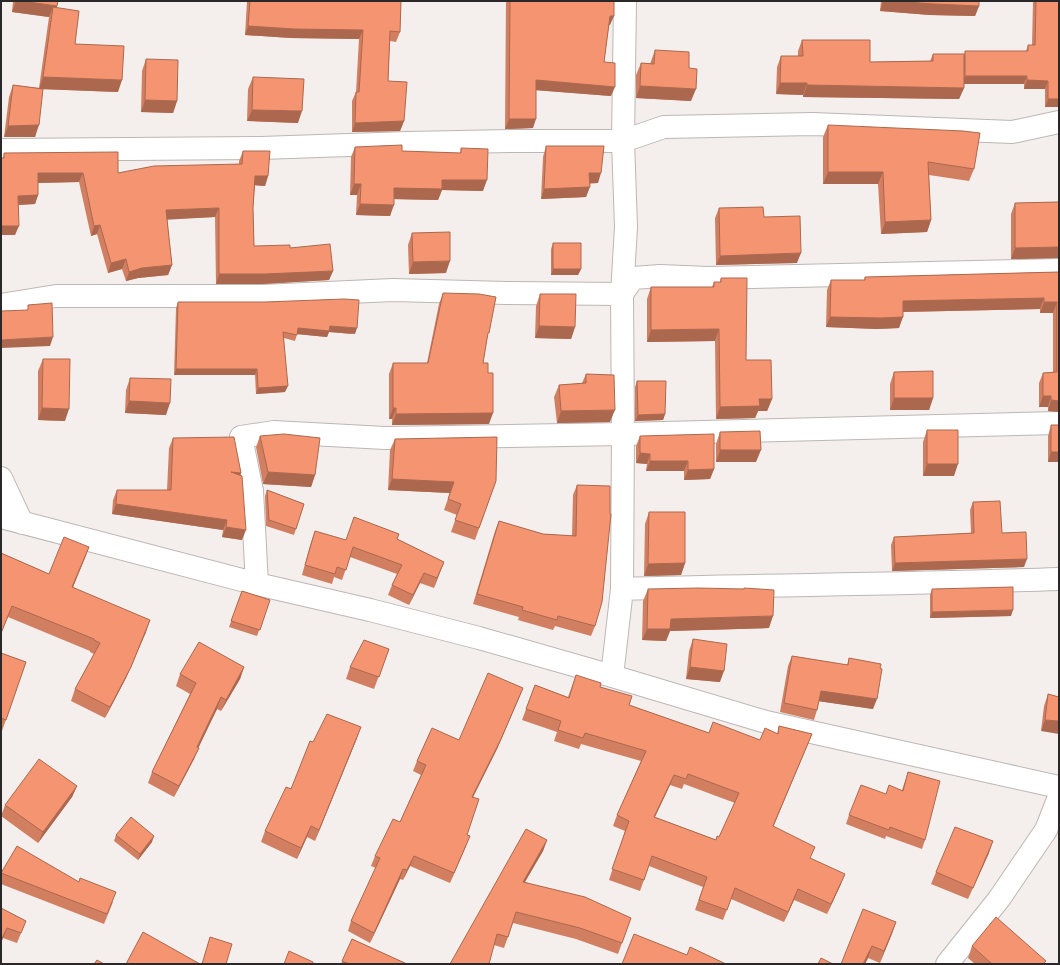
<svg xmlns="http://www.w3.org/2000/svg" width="1060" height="965" font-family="'Space Grotesk',sans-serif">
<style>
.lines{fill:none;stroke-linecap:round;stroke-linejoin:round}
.minor-casing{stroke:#bcb7b5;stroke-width:24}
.minor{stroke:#fff;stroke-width:22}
.wall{fill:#d27f61;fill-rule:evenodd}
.shaded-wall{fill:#ab684f}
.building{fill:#f49471;stroke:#ab684f;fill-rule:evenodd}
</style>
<rect width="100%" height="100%" fill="#f4efed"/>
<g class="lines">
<g class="minor-casing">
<path id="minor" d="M1 150 261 148 407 143 511 141H623L664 127 813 124 1012 132 1059 122
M1 305 56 296H262L393 290 507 293 622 294 633 278 660 276 708 278 1059 270
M1 478 22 523
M1 517 257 584 370 610 479 638 612 676 766 722 1059 787
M257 584 252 491 241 437 274 432 385 438 623 434 1059 423
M622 589C767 585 913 584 1059 579
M612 676 622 589 623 434 622 294 626 227 623 141 625 1
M947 964 999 899 1046 830 1059 797"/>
</g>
<use href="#minor" class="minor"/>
</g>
<path class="wall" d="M13 1H58L56 8 75 44 118 92 42 89 35 137H4L9 97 13 85 39 88 49 17 12 12Z
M247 1H401L400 32 396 42 390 41 388 81 404 121 400 131 352 132V101L356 92 359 39 291 38 245 35Z
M506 1H614L610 25H609L604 62 611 96 536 90 533 128 505 129Z
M881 1H979V6L975 16 930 15 880 11Z
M1033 1H1059V107H1045V89H1024V84H964V88L959 99 803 97V95L776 94 777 67 781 56H798V51L802 40 870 62 930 61 933 54 964 55 965 51H1026L1028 45H1032Z
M655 50 689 68 691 101 636 98V75L641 63 650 64Z
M146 59 177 101 173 113 141 112 142 71Z
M253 77 298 123 247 121 248 89Z
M828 125 974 169 969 181 929 175 931 220 927 232 881 234 878 184H823V137Z
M546 146 598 183H590L586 197 541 199 543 157Z
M355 147 402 151 460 153 461 148 483 191 442 190 438 200 394 199 390 216 356 215 357 195H350L351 157Z
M243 151 268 176 265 186 255 185 253 208 254 246 290 248 333 271 329 280 262 284H216L215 217 167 219 172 265 168 275 138 278 126 281 122 269 108 273 97 234 91 236 79 182 38 183V195L35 204 18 205 15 235H1V158H3L4 153 118 173 239 164V161Z
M1059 202V258L1011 259V214L1015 203Z
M719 208 764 217 797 263 716 265 715 218Z
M412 233 446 273 409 274 408 245Z
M553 243 581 269 578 275H551V249Z
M1059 272V412L1048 411V407H1039V383L1043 373 1053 372V313H1040V309L903 312 899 328 877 329 826 327 827 290 831 280H864L865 277Z
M721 278 746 360 772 399 767 411H758L755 418 716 419 715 341 647 342V299L651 287H712L714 282H720Z
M443 293 487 338 483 363 489 424 392 425V419H389V374L393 363H427L439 304Z
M540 294 575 327 571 339 535 338 536 306Z
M178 302 355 334 329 332 327 337 297 334 295 341 284 338 285 392 256 394 255 375H174L176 308Z
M43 359 65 421 38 420V371Z
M894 372 933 398 929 410H890V384Z
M586 374 610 422 557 423 554 397 559 385 582 383Z
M130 378 166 415 125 413 126 390Z
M637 381 665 414 663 420 635 421V387Z
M1051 425 1059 462H1048V436Z
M927 430 954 476H923V442Z
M720 432 756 462H716V444Z
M260 436 315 475 311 487 263 484 256 447Z
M640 436 714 469 710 479 684 480V471H646L647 464 636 463V446Z
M173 438 241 473 240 476 242 540 222 537 223 530 112 514 113 500 117 490H167L169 448Z
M395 439 496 481 475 540 451 532 457 515 444 510 450 493 388 490 390 450Z
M577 485 595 626 591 636 555 626 553 630 518 620 519 617 473 604 495 531 499 521 543 534 572 536 573 495Z
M267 490 304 504 294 535 266 526 265 496Z
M973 502 1024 567 892 571 891 545 894 537 971 533 970 510Z
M649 512 685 563 681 575 644 576 645 524Z
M315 531 346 540 397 539 444 562 434 588 420 583 409 605 388 595 392 585 397 574 350 557 342 580 334 577 332 584 302 575 311 542Z
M89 547 73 587 146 632 126 678 105 718 71 701 75 689 94 654 90 652V651L8 617 1 634V553L49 574Z
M744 588 769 628 670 631 666 641 642 640 643 601 648 589H744Z
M932 589 1011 616 930 618V595Z
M242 591 270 600 257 636 229 627Z
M693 639 720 682 686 679 689 651Z
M389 649 374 689 346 679 350 667Z
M1 653 26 662 2 731H1Z
M792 656 847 665 849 658 873 709 819 701 817 710 814 720 780 712 788 666Z
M244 667 240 679 221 711 217 709 198 747 194 759 174 797 148 783 152 772 190 694 176 686 180 674Z
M576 675 600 687 629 705 709 733 760 740 777 734 779 726 812 734 773 826 841 884 827 914 794 900 784 922 731 899 723 920 695 910 703 887 649 866 640 891 609 880 625 831 613 826 617 815 641 761 581 744 579 749 554 741 557 732 522 720 535 685 568 697ZM684 784 735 803 719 837 716 840 655 817 670 785 682 789Z
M523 688 519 698 497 749 473 797 467 835 466 846 450 883 410 866 403 880 400 879 370 943 348 931 351 921 376 868 371 866 375 856 400 822 421 775 413 771 417 761 459 740Z
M1048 694 1059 697 1041 731 1044 706Z
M357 738 315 841 307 837 297 859 261 842 265 831 291 789 313 742Z
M908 772 925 840 922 849 886 836 885 839 846 824 849 815 886 794 902 790Z
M77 786 72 797 38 843 1 816 5 805Z
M116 835 152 842 138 860 114 841Z
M547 840 543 851 525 882 631 918 618 954 576 939 513 923 504 948 494 945 450 964Z
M989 853 968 899 931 884 936 872Z
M1 873 113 902 104 924 1 884Z
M1 908 26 921 17 943 3 938 1 943Z
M896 922 880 963 868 958 865 964H841Z
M210 937 226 964H202Z
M352 939 407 964H341Z
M972 946 1045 964H975L968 958Z"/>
<path class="shaded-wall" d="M16 1H21L57 6 53 18V7L49 17 12 12Z
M883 1H893L979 6 975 16 930 15 880 11Z
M610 16H614L610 25H606Z
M248 26 363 30 359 39 291 38 245 35Z
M965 76H1027L1024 84H962Z
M43 77 122 80 118 92 39 89Z
M536 80 615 87 611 96 533 90Z
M1027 80 1048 81 1045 89H1024Z
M780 83H807L803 95 776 94Z
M807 85 964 88 959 99 803 97Z
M640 86 696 89 691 101 636 98Z
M1048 99H1059V107H1045Z
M145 100 177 101 173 113 141 112Z
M252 110 302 111 298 123 247 121Z
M509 119H536L533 128 505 129Z
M404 121 400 131 352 132 355 123Z
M39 125 35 137H4L8 126Z
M828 172H883L878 184H823Z
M38 173H83L79 182 34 183Z
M589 173H601L598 183 585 184Z
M255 176H268L265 186 252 185Z
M442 180H487L483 191 442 190 438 200 390 199 394 188Z
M354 184H361L357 195H350Z
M590 187 586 197 541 199 544 189Z
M38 195 35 204 15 205 18 196Z
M360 204 394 205 390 216 356 215Z
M219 208 215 217 162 220 166 210Z
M931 220 927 232 881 234 885 222Z
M100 225 97 234 91 236 94 226Z
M1 226H19L15 235H1Z
M1059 247V258L1011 259 1015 248Z
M801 253 797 263 716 265 720 256Z
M126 259 122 269 108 273 111 263Z
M450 261 446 273 409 274 413 262Z
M172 265 168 275 138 278 126 281 129 272 142 268Z
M553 269H581L578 275H551Z
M333 271 329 280 262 284H216L219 274Z
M1044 298 1040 309 899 312 903 301Z
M1044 302H1057L1053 313H1040Z
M830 317H903L899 328 877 329 826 327Z
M330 326 357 328 355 334 329 332 327 337 296 334 298 328Z
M539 326 575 327 571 339 535 338Z
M719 329 715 341 647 342 651 330Z
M53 337 50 346 1 348V340Z
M176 369H257L255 375H174Z
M288 386 285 392 256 394 258 388Z
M1043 396H1051L1048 407H1039Z
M894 398H933L929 410H890Z
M759 399H772L767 411H758L755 418 716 419 720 407Z
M1051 400 1059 401V412L1048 411Z
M129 401 170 403 166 415 125 413Z
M42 408 69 409 65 421 38 420Z
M393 408H396L392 419H389Z
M615 410 610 422 557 423 561 411Z
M493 413 489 424 392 425 396 414Z
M665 414 663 420 635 421 638 415Z
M720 450H761L756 462H716Z
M1051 452H1059V462H1048Z
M640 453 650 454 647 464 636 463Z
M650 461H688L684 471H646Z
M927 464H958L954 476H923Z
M714 469 710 479 684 480 688 470Z
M231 472 241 473 238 483Z
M268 472 315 475 311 487 263 484Z
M392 479 454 482 450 493 388 490Z
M116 504 227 520 223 530 112 514Z
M226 527 246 530 242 540 222 537Z
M89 547 85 558 68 599 72 587Z
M1027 559 1024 567 892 571 895 563Z
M444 562 440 572 434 588 437 578Z
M685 563 681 575 644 576 648 564Z
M424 573 420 583 409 605 413 595Z
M1013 610 1011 616 930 618 932 612Z
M773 616 769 628 670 631 666 641 642 640 647 629 671 619Z
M150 620 146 632 126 678 105 718 110 707Z
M244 667 240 679 221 711 226 700Z
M690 667 724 671 720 682 686 679Z
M523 688 519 698 497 749 468 807 472 797Z
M821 691 877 699 873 709 817 701Z
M221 697 217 709 196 753 199 748 194 759 174 797 179 786Z
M1045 720 1059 721V734L1041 731Z
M361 727 357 738 315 841 319 830Z
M812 734 808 744 769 837 773 826Z
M674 775 670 785 650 827 654 817Z
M77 786 72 797 38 843 43 832Z
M311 826 307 837 297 859 301 848Z
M154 836 152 842 138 860 140 854Z
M470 836 466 846 450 883 454 873Z
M547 840 543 851 519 892 523 882Z
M993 841 989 853 968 899 973 888Z
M414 856 410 866 403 880 407 870Z
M403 869 400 879 370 943 374 933Z
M845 874 841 884 827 914 831 904Z
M798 889 794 900 784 922 788 912Z
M896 922 892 934 880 963 884 951Z
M7 928 1 943V940Z
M872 946 868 958 865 964H863Z"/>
<path class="building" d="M21 1H58L57 6Z
M250 1H401L400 32 390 31 388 81 407 82 404 121 355 123 356 92H359L363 30 294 29 248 26Z
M510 1H614V16H610L604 62 615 63V87L536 80V119H509Z
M893 1H979V6L934 4Z
M1036 1H1059V99H1048V81L1027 80V76H965V51H1028V45H1035Z
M53 7 79 11 75 44 124 46 122 80 43 77Z
M802 40H870V62L933 61V54H964V88L807 85V83H780L781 56H803Z
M655 50 689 52V68L697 69 696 89 640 86 641 63 654 64Z
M146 59 178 60 177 101 145 100Z
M253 77 304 79 302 111 252 110Z
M13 85 43 89 39 125 8 126Z
M828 125 963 131 980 133 974 169 928 162 931 220 885 222 883 172H828Z
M402 145V151L461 153V148L488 149 487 180H442V189L394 188V205L360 204 361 184H354L355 147Z
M546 146H604L601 173H589L590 187 544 189Z
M243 151H270L268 176H255L253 208 254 246 290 245V248L330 244 333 271 265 274H219V208L166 210 172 265 142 268 129 272 126 259 111 263 100 225 94 226 83 173H38V195L18 196 19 226H1V158H4V153L118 152V173L154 166 242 164Z
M1059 202V247L1015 248V203Z
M763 207 764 217 800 216 801 253 720 256 719 208Z
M450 232V261L413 262 412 233Z
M553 243H581V269H553Z
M1059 272V401L1051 400V396H1043V373L1057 372V302H1044V298L903 301V317L881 318 830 317 831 280H865V277Z
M721 278H747L746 360H771L772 399H759L760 406 720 407 719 329 651 330V287H714V282H721Z
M443 293 479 294 496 297 489 333H488L483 363H488V373H493V413L396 414V408H393V363H428Z
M540 294H576L575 327 539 326Z
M344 299 359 300 357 328 330 326 329 331 298 328 297 335 283 332 288 386 258 388 257 369H176L178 302H265Z
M52 303 53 337 1 340V311L28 310V305Z
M43 359H70L69 409 42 408Z
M933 371V398H894V372Z
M586 374 614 375 615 410 561 411 559 385 586 383Z
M130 378 171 379 170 403 129 401Z
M637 381H666L665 414 638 415Z
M1051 425H1059V452H1051Z
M927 430H958V464H927Z
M760 431 761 450H720V432Z
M284 434 320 438 315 475 268 472 260 436Z
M714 434V469L688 470V461H650V454L640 453V436Z
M234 437 241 473 231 472 242 476 246 530 226 527 227 520 116 504 117 490H171L173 438Z
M497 437 496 481 479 528 455 520 461 504 448 499 454 482 392 479 395 439Z
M577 485 610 486V514H611L602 602 595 626 558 616 557 620 522 610 523 607 477 594 499 521 543 534 576 536Z
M267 490 304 504 296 529 269 520Z
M1000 501 1002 533 1026 532 1027 559 895 563 894 537 974 533 973 502Z
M649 512H685V563L648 564Z
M354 517 399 534 397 539 444 562 437 578 424 573 413 595 392 585 402 565 353 547 346 570 337 567 335 574 305 565 315 531 346 540Z
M64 537 89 547 72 587 150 620 131 667 110 707 75 689 100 643 94 640V639L12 606 1 633V553L49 574Z
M1013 587V610L932 612V589Z
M698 588 744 589V588L774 590 773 616 671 619 670 629H647L648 589Z
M242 591 270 600 260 630 231 621Z
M693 639 727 644 724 671 690 667Z
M364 640 389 649 379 677 350 667Z
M199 642 244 667 226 700 221 697 197 747 199 748 179 786 152 772 196 683 180 674Z
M1 653 26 662 6 720 1 718Z
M792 656 848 665 849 658 881 664 880 668 882 669 877 699 821 691 817 710 784 703Z
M488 673 523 688 501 739 472 797 479 799 467 835 470 836 454 873 414 856 407 870 403 869 374 933 351 921 380 858 375 856 393 819 400 822 426 765 417 761 432 728 459 740Z
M576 675 601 683 600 687 632 696 629 705 709 733 713 722 760 740 765 728 778 734 779 726 812 734 773 826 815 847 810 858 845 874 831 904 798 889 788 912 735 888 727 910 699 900 707 877 652 856 644 880 612 869 629 821 617 815 646 751 585 733 583 738 558 730 561 721 526 709 535 685 569 698ZM688 774 739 793 719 837 717 836 716 840 654 817 674 775 686 779Z
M1048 694 1059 697V721L1045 720Z
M327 714 361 727 319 830 311 826 301 848 265 831 286 787 291 789 310 741 313 742Z
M39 759 77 786 43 832 5 805Z
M908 772 940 781 925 840 890 827 889 830 849 815 861 785 886 794 889 785 903 791Z
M131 817 154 836 140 854 116 835Z
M955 827 993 841 973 888 936 872Z
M526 829 547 840 523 882 585 897 631 918 622 943 580 928 516 912 508 937 497 934 489 964H450Z
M17 846 79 882 80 878 116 892 107 914 1 873Z
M1 908 26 921 21 933 7 928 1 940Z
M863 909 896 922 884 951 872 946 863 964H841Z
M996 917 1046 961 1043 964H992L972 946Z
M143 932 200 964H126Z
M634 934 687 955 690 947 726 964H622Z
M210 937 232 944 226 964H202Z
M352 939 407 964H349L342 961Z
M289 951 313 962V964H284Z
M821 958 833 964H818Z
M97 960 104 964H94Z"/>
<rect width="1060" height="965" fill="none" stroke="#2a2828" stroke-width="4"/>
</svg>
